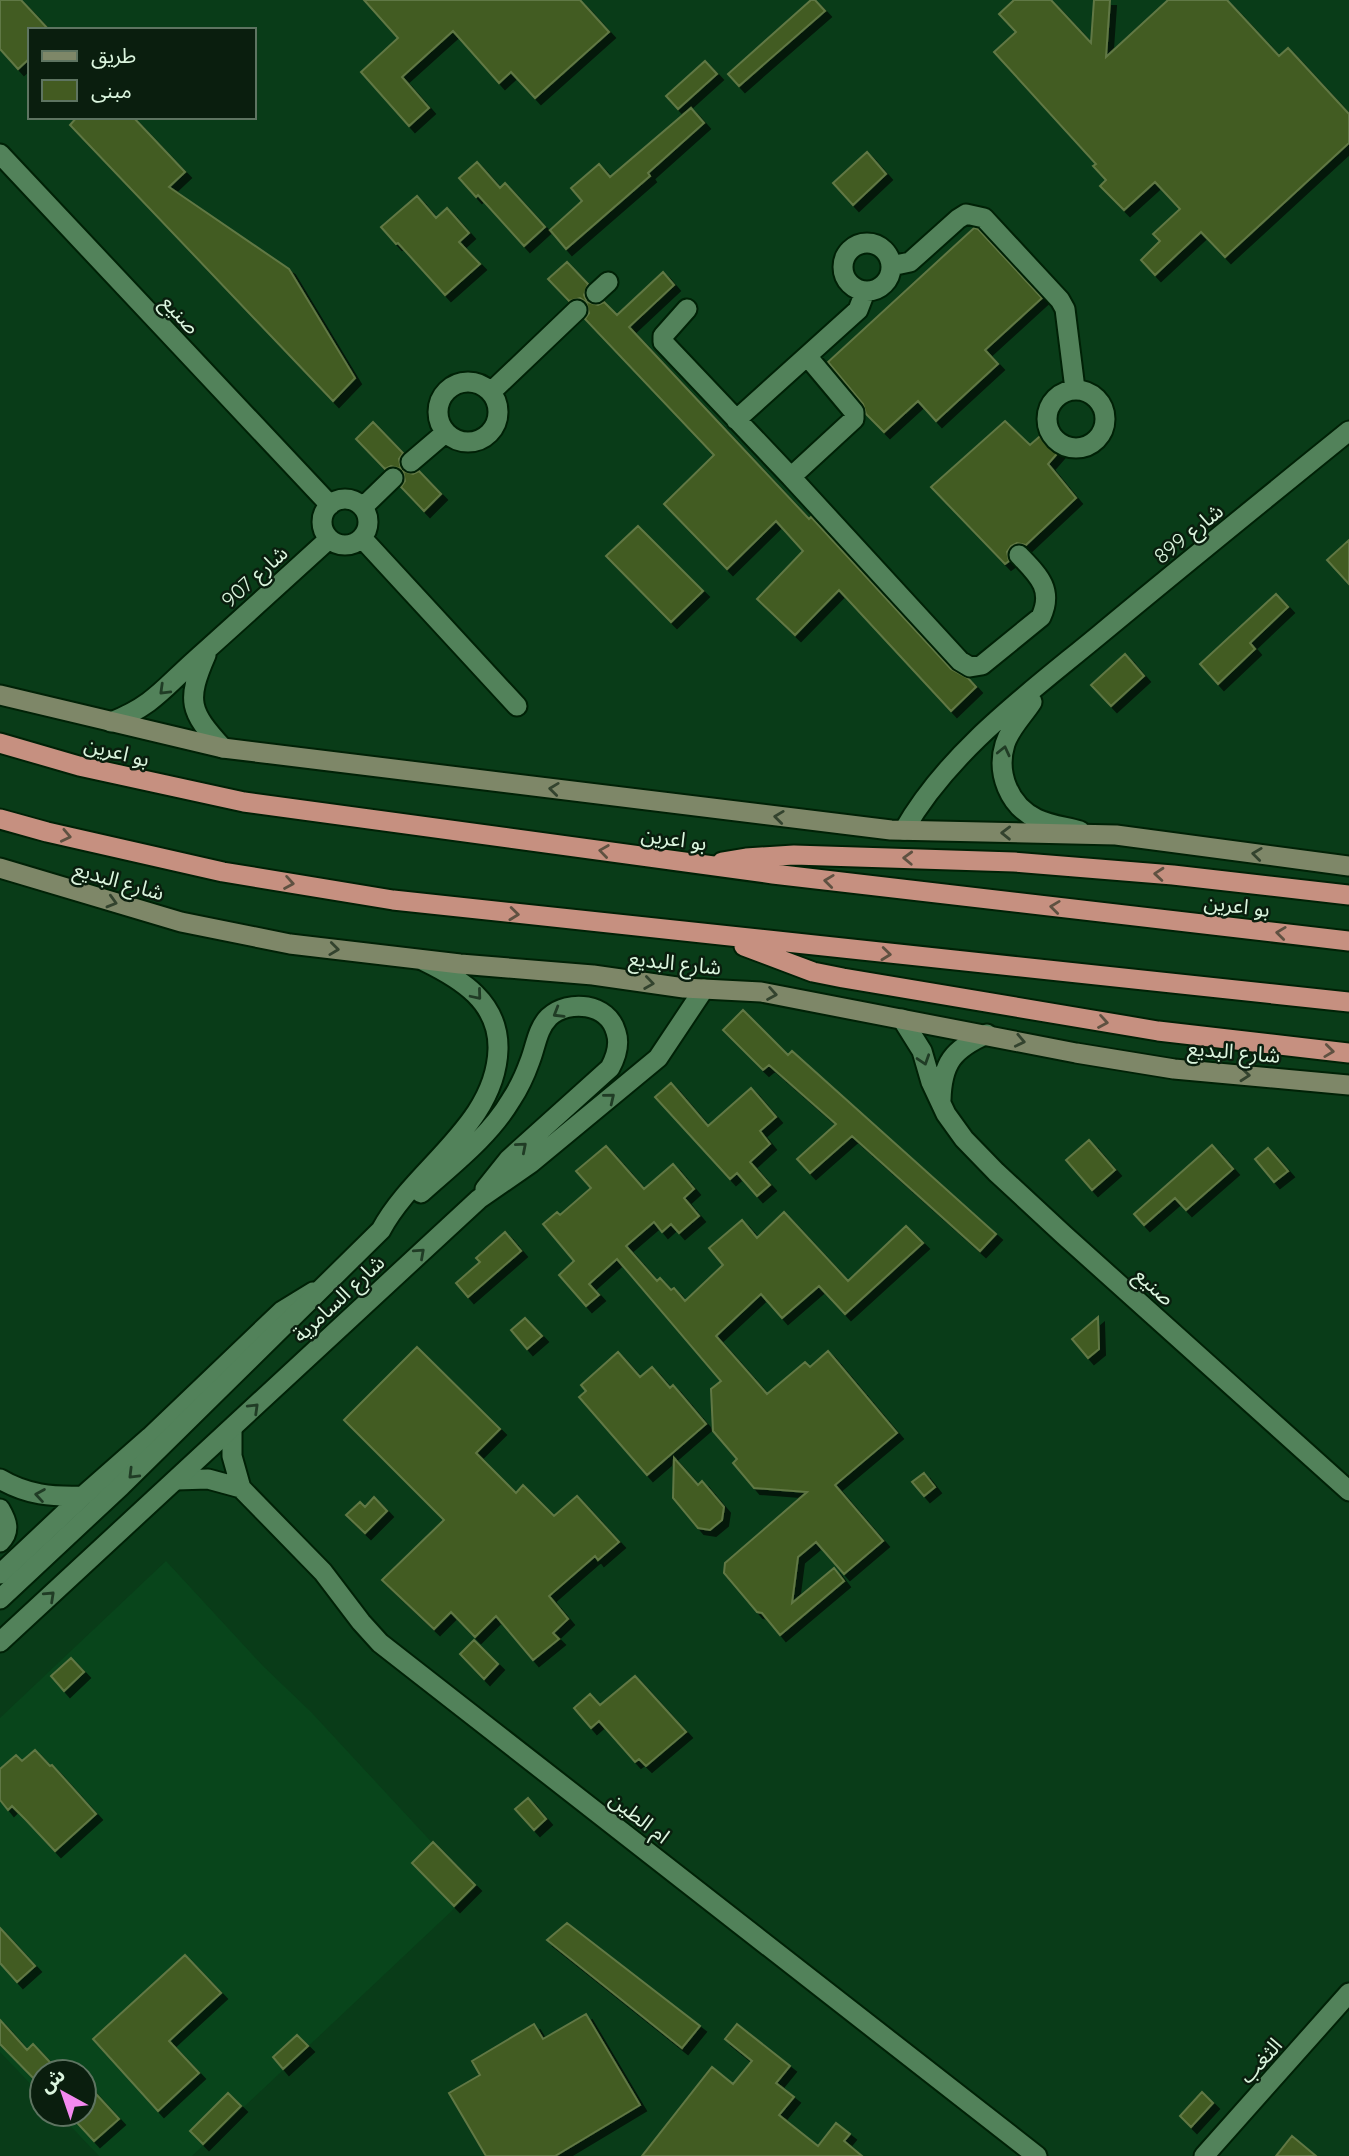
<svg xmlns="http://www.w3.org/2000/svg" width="1349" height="2156" font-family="Quicksand,'Noto Sans Arabic',sans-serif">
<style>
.built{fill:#08451b}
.building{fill:#435b21;stroke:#617844;stroke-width:2;filter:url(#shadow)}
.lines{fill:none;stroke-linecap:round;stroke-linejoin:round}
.minor-casing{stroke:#002106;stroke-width:23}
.tertiary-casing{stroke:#002106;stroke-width:23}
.secondary-casing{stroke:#002106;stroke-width:23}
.trunk-casing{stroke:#002106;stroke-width:23}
.minor{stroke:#52825a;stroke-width:19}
.tertiary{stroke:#52825a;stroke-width:19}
.secondary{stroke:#7e8768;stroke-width:19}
.trunk{stroke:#c69080;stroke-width:19}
.oneway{stroke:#203c25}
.oneway2{stroke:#33432e}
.oneway3{stroke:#5f5141}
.labels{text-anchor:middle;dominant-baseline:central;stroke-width:5;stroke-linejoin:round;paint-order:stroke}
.street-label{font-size:21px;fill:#dbf5de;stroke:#0a1e0e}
</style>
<defs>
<filter id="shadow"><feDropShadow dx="6" dy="6" stdDeviation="0" flood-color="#0009"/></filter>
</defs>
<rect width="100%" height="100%" fill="#093c18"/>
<path class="built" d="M166 1561 263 1666 311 1712 475 1889 192 2156H99L59 2114H84V2072H42V2096L0 2052V1718Z"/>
<path class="building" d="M0 0H21L49 30H30V58L18 69 0 49Z
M364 0H580L609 32 535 98 511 72 499 83 453 31 402 77 429 108 409 126 361 72 398 38Z
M811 0H815L825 11 739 86 728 74Z
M1014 0H1051L1091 43 1094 0H1110L1106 57 1168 0H1227L1279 56 1288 48 1349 114V143L1225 257 1201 232 1155 275 1141 260 1160 241 1153 234 1180 209 1155 182 1124 210 1100 186 1106 180 1093 166 1096 164 994 52 1016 32 999 14Z
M705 61 717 74 678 109 666 96Z
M691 108 704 123 648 173 650 176 566 249 550 230 582 201 571 188 599 164 610 177Z
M77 117H133L185 172 169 187 289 269 355 378 333 401 70 125Z
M867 152 886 174 853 205 833 183Z
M477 162 500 188 505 183 545 227 524 246 478 195 476 197 459 178Z
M417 196 436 218 447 208 469 233 459 242 480 264 445 295 398 243 396 244 381 227Z
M974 228 978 229 1042 298 985 350 998 364 936 421 918 401 884 432 866 414 863 404 828 362Z
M567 262 588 284 584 295 587 302 598 305 604 302 617 315 663 272 674 285 629 327 809 519 811 517 951 669 968 678 976 687 951 711 839 590 795 635 757 599 803 551 776 521 727 569 664 504 714 455 585 319 589 313 586 302 580 298 569 301 548 279Z
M1005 421 1030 445 1046 431 1062 448 1048 464 1076 498 1026 545 1017 543 1011 546 1007 552 1009 561 1005 564 931 487Z
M373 422 403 453 399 459 401 469 391 466 385 469 356 439Z
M403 471 413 474 419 471 441 494 424 511 401 487 405 481Z
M638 526 703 591 671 622 606 556Z
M1349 540V584L1327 560Z
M1276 594 1288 607 1250 643 1255 649 1218 684 1200 664Z
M1125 654 1144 676 1111 706 1091 685Z
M743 1010 788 1055 792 1051 996 1234 980 1251 852 1136 810 1173 797 1159 836 1124 769 1065 763 1070 723 1030Z
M671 1083 708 1126 751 1088 776 1117 760 1131 770 1144 750 1162 770 1185 757 1196 737 1173 730 1179 655 1097Z
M1089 1140 1115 1170 1092 1190 1066 1160Z
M1212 1145 1233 1169 1186 1210 1175 1198 1144 1225 1134 1214Z
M606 1146 644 1189 673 1164 694 1189 684 1198 699 1216 679 1233 671 1224 662 1232 654 1222 626 1246 657 1281 660 1278 671 1290 674 1288 685 1301 723 1265 709 1248 742 1220 757 1238 784 1212 848 1281 906 1226 923 1243 845 1314 819 1286 782 1318 761 1294 716 1336 767 1394 805 1362 810 1367 828 1351 897 1433 835 1485 883 1541 844 1574 816 1542 798 1557 792 1603 834 1568 844 1581 780 1635 762 1613 757 1612 724 1573 725 1563 807 1492 754 1488 733 1463 737 1459 713 1431 711 1389 721 1381 617 1259 589 1284 599 1295 586 1306 559 1275 574 1261 543 1224 557 1212 560 1215 591 1188 576 1171Z
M1268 1148 1288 1171 1274 1182 1255 1159Z
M505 1232 521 1251 468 1297 456 1283 480 1262 476 1258Z
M1098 1317 1099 1349 1088 1358 1072 1339Z
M525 1318 542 1336 527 1349 511 1330Z
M417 1347 500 1429 476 1453 516 1493 523 1485 554 1516 577 1496 619 1542 598 1560 595 1556 549 1596 568 1619 553 1633 559 1639 533 1660 496 1616 475 1637 451 1612 434 1629 382 1580 444 1520 344 1420Z
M618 1352 640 1377 652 1367 670 1388 673 1385 706 1424 647 1475 579 1397 586 1391 581 1385Z
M674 1458 698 1485 702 1481 724 1507 722 1520 710 1530 698 1528 673 1498Z
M924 1473 935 1487 924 1496 912 1482Z
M374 1497 387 1511 365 1533 346 1515 360 1502 365 1507Z
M474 1640 498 1664 484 1679 460 1654Z
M71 1658 84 1672 64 1691 51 1676Z
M635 1676 686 1732 646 1766 639 1759 635 1762 599 1721 591 1728 574 1708 590 1694 600 1705Z
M35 1750 50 1766 52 1765 96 1814 55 1851 25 1819 12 1806 8 1810 0 1800V1769L16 1755 22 1761Z
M528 1798 546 1819 534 1830 515 1809Z
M433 1842 475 1885 454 1906 412 1863Z
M567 1923 700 2026 682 2048 547 1940Z
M0 1928 35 1966 17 1982 0 1963Z
M185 1955 221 1993 169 2041 199 2073 158 2111 93 2039Z
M586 2014 640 2105 555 2156H486L449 2093 480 2075 472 2061 534 2024 543 2039Z
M0 2020 27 2050 33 2044 59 2072H42V2087L0 2044Z
M737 2024 790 2066 776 2083 794 2097 779 2115 818 2146 836 2123 850 2134 844 2141 862 2156H642L712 2067 733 2084 752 2061 725 2039Z
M297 2035 308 2046 283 2069 273 2057Z
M84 2081 119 2119 94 2141 69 2114H84Z
M1202 2092 1213 2103 1191 2127 1180 2116Z
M228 2093 241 2106 203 2144 190 2131Z
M1292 2136 1316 2156H1276Z"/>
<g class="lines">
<g class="minor-casing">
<path id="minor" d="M0 154 330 505
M843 267a24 24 0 1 1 48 0a24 24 0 1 1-48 0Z
M891 266 910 262 958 219 966 214 984 218 1060 300 1065 309 1075 389
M865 292 858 310 807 356 854 412V419L791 477 960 661 970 667 982 665 1041 617C1054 589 1038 575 1019 555
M596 293 608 282
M687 309 663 336V342L791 477
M438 412a30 30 0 1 1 60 0a30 30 0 1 1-60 0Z
M1047 419a29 29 0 1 1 58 0a29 29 0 1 1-58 0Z
M491 392 577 310
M736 420 807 356
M411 462 445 433
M322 522a23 23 0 1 1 46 0a23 23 0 1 1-46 0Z
M363 507 393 478
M362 538 517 706
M206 655C186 701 189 711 223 748
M1032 702C1023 716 1010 728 1005 744 996 773 1009 806 1037 819 1050 825 1066 827 1080 831
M111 722C152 706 163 689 193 662 239 621 284 580 329 539
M904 830C949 751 1029 693 1098 636 1181 567 1265 499 1349 431
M902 1019 922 1051 931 1082 946 1114 964 1139 996 1172 1064 1235 1349 1491
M941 1100C942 1063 953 1049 987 1034
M232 1429V1456L241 1488
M0 1479C27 1495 52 1497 83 1496
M176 1480 208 1479 241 1488 323 1572 361 1622 380 1643 1037 2156
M0 1509C7 1521 11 1531 0 1542
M0 1574 83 1496 150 1437 282 1311 313 1292
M1204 2156 1349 1993"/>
</g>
<g class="tertiary-casing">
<path id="tertiary" d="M421 1193C452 1165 489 1137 511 1100 519 1088 525 1075 530 1061 536 1046 537 1029 549 1017 569 999 608 1003 616 1032 620 1044 616 1057 610 1068L509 1159 485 1189
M0 1599 121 1486 381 1230C414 1168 496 1125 498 1049 499 1002 461 979 424 961
M0 1642 479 1199 531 1163 658 1058 704 989"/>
</g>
<g class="secondary-casing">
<path id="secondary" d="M0 695 223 748 891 830 1116 835 1349 866
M0 868 181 922 290 944 460 964 593 975 684 988 761 992 1076 1053 1174 1069 1349 1085"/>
</g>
<g class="trunk-casing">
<path id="trunk" d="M0 743 79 766 244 802 773 874 1349 941
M0 819 47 832 223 872 393 900 1349 1002
M722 862 746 858 794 855 1014 862 1173 875 1349 895
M744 946 813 972 843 978 1158 1031 1349 1053"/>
</g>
<use href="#minor" class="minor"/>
<use href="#tertiary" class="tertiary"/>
<use href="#secondary" class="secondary"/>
<use href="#trunk" class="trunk"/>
</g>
<defs><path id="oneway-chevron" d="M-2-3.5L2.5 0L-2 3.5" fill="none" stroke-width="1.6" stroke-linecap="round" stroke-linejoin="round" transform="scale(1.75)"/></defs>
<g class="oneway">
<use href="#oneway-chevron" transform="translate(164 690) rotate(136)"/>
<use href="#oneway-chevron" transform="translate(1004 751) rotate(-77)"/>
<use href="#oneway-chevron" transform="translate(477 995) rotate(50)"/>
<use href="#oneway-chevron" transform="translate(558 1013) rotate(149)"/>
<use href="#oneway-chevron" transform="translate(924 1060) rotate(72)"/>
<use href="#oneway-chevron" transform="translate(610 1098) rotate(-39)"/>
<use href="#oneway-chevron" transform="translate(522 1147) rotate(-41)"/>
<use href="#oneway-chevron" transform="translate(420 1253) rotate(-42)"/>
<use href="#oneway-chevron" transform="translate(254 1408) rotate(-44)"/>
<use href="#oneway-chevron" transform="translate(133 1474) rotate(135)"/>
<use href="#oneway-chevron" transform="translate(40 1495) rotate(-171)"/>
<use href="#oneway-chevron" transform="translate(50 1596) rotate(-43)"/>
</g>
<g class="oneway2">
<use href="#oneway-chevron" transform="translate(554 789) rotate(-173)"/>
<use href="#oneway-chevron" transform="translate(779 817) rotate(-173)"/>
<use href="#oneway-chevron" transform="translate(1006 833) rotate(-179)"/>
<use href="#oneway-chevron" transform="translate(1257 854) rotate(-173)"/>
<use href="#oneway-chevron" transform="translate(112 902) rotate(16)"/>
<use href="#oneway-chevron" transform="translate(334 949) rotate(7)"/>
<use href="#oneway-chevron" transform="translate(649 983) rotate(8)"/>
<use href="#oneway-chevron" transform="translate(772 994) rotate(10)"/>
<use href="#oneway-chevron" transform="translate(1020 1041) rotate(12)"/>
<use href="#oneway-chevron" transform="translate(1245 1075) rotate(5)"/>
</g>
<g class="oneway3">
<use href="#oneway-chevron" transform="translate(66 836) rotate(12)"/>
<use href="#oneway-chevron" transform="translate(604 851) rotate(-172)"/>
<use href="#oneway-chevron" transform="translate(908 858) rotate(-178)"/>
<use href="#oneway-chevron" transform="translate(1159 874) rotate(-175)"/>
<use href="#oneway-chevron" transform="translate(829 881) rotate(-173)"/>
<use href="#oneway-chevron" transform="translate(289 883) rotate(10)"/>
<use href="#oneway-chevron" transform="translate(1055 907) rotate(-173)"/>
<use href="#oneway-chevron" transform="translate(514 914) rotate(6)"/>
<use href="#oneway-chevron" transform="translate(1281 933) rotate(-173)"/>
<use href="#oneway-chevron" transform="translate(886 954) rotate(6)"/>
<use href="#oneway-chevron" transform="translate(1103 1022) rotate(10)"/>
<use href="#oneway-chevron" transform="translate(1329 1051) rotate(7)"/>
</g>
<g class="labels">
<g class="street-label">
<text transform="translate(181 314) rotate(47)">صنيع</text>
<text transform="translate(1188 533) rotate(-39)">شارع 899</text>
<text transform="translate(254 576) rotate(-42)">شارع 907</text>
<text transform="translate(117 751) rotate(14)">بو اعرين</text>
<text transform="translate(674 838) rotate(8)">بو اعرين</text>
<text transform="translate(119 880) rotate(16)">شارع البديع</text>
<text transform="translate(1237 905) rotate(7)">بو اعرين</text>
<text transform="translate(675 962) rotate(6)">شارع البديع</text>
<text transform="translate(1234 1051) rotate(5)">شارع البديع</text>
<text transform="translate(1155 1286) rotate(42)">صنيع</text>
<text transform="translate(338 1298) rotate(-43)">شارع السامرية</text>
<text transform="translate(640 1817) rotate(38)">ام الطين</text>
<text transform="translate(1260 2060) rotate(-48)">الثغب</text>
</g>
</g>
<rect x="28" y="28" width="228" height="91" fill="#0a1e0e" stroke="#5e7461" stroke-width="2"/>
<rect x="42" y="51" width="35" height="10" fill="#7e8768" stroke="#5e7461" stroke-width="2"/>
<text x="91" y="63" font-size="21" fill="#dbf5de">طريق</text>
<rect x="42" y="80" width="35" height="21" fill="#435b21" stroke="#5e7461" stroke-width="2"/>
<text x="91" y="98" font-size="21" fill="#dbf5de">مبنى</text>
<g transform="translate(63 2093) rotate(320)"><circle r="33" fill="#0a1e0e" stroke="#5e7461" stroke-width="2"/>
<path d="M0-5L12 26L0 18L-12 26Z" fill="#f489f0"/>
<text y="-10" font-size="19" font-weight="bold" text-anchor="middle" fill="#dbf5de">ش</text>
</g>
</svg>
